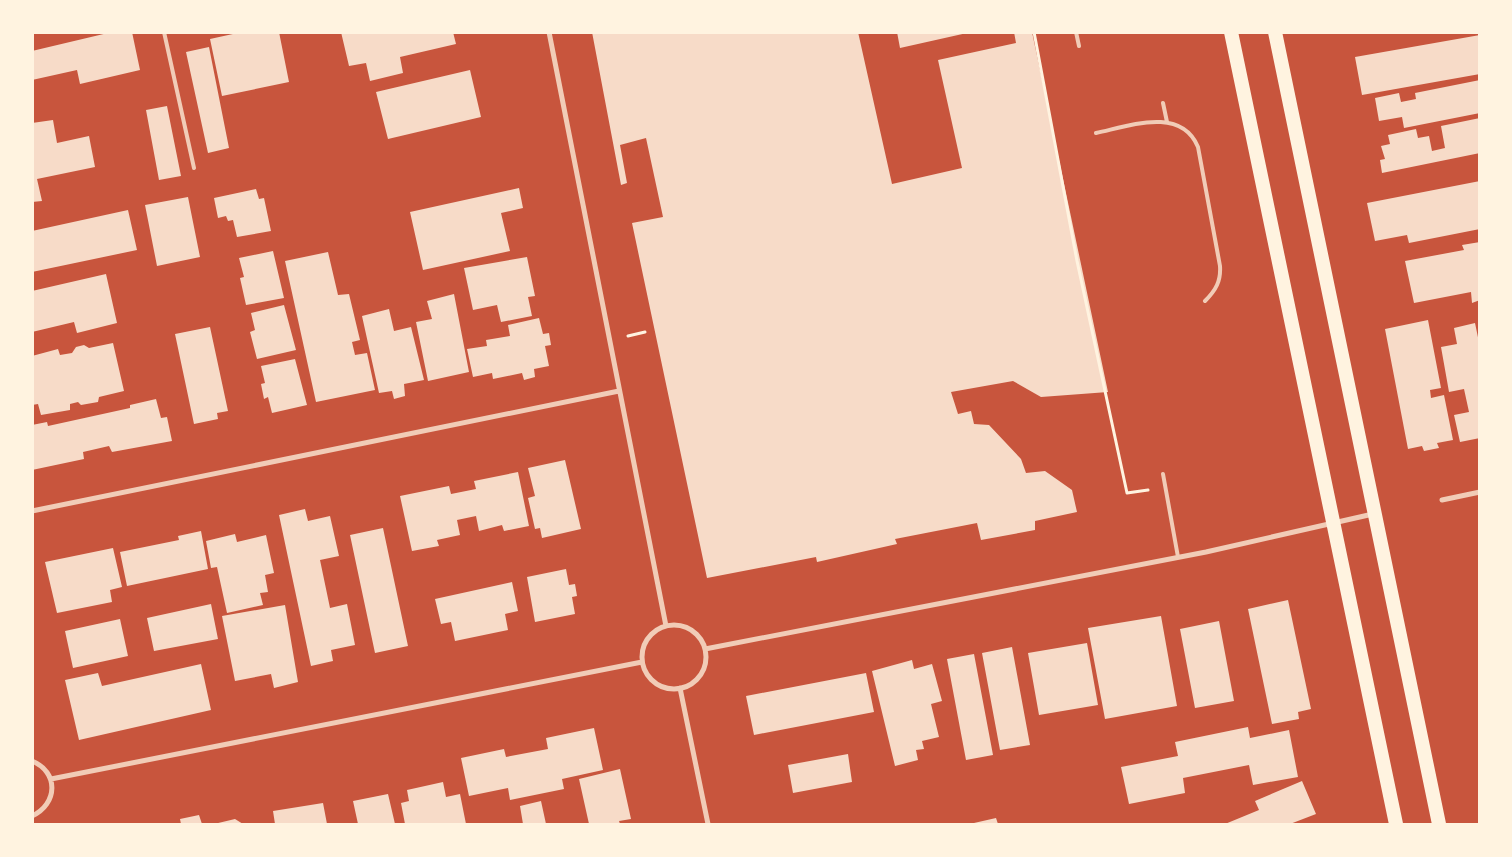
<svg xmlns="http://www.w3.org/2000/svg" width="1512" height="857" font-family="Commissioner,sans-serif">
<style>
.building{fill:#f7dbc8}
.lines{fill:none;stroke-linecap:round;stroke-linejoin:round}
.path{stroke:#fff3e0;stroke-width:3}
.service{stroke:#f1ccb7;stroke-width:4}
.minor{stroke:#f1ccb7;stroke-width:5}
.trunk{stroke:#fff3e0;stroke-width:14}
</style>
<rect width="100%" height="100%" fill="#c8553d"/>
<path class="building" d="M112 32H132L140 70 80 84 77 70 32 80V51Z
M242 32H279L289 82 222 96 210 39Z
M341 32H453L456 44 400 57 403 73 370 81 366 63 349 66Z
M592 32H858L892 184 962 168 938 60 1016 43 1014 32H1032L1108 392 1041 397 1013 381 951 392 958 414 971 411 974 424 989 425 1021 459 1026 473 1045 471 1072 490 1077 512 1035 521V530L981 540 977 523 895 539 897 544 817 562 816 557 707 578 632 223 663 217 646 138 620 145 627 183 621 185Z
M897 32H967V33L900 48Z
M1480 35V74L1362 95 1355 57Z
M209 47 229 148 208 153 186 52Z
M470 70 481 117 388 139 376 92Z
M1480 80V113L1404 128 1402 117 1379 121 1375 98 1399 93 1401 102 1416 99 1415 93Z
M167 106 181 176 159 180 146 110Z
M1480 118V153L1382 173 1380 160 1385 159 1381 146 1390 144 1388 135 1416 129 1418 138 1429 136 1432 151 1445 148 1441 126Z
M53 120 57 143 89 136 95 167 37 179 42 201 32 202V123Z
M1480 181V229L1409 243 1407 235 1375 241 1367 203Z
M519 188 523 208 501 213 510 251 423 270 410 212Z
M256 189 259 199 264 198 271 231 237 237 233 220 228 221 226 216 218 218 214 198Z
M188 197 200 257 157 266 145 205Z
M128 210 137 250 32 272V231Z
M1480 242V300L1472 303 1471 292 1414 303 1405 261 1464 250 1462 245Z
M273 251 284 298 246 305 240 278 244 277 239 258Z
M328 252 338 295 349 294 360 340 352 342 355 355 367 353 375 390 316 402 285 261Z
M527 257 535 296 528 297 532 316 501 322 497 305 473 310 464 268Z
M106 274 117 323 77 333 74 322 32 332V291Z
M454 294 469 372 428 381 416 322 432 319 427 301Z
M284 305 296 350 257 359 250 332 255 330 251 313Z
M389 309 394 331 411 327 424 380 404 384 405 396 394 399 392 391 379 393 362 316Z
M539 318 543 334 549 333 551 345 545 346 549 366 534 369 535 377 524 380 522 373 493 379 492 373 473 377 467 349 487 346 486 340 510 336 508 325Z
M1428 320 1441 388 1430 390 1431 398 1444 395 1453 440 1437 443 1439 448 1424 451 1422 446 1408 449 1385 329Z
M1475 323 1480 347V438L1460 442 1454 415 1469 412 1464 389 1449 392 1441 347 1457 344 1454 328Z
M210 327 228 411 217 413 218 419 194 424 175 334Z
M113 343 124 391 99 397 98 402 81 405 78 402 70 404V410L41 415 38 404 32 405V356L58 349 60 355 72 353 76 347 84 345 89 348Z
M295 359 307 405 272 413 268 397 264 399 261 384 265 383 261 366Z
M156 399 161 418 167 417 172 441 112 452 109 446 83 452 84 459 32 470V425L47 422 48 426 130 408V405Z
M565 460 581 529 542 538 540 528 535 529 528 498 535 496 528 468Z
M518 472 529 526 504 531 502 525 479 531 476 516 457 520 460 535 437 540 439 546 412 551 400 496 449 486 451 494 476 489 474 481Z
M305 509 308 521 330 516 339 556 320 560 330 608 347 604 355 645 331 650 333 661 311 666 279 515Z
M383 528 408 646 375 653 350 535Z
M201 531 208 569 127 586 120 552 179 540 178 536Z
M235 534 237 542 266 535 274 573 265 575 268 592 260 593 263 605 227 613 217 567 211 568 206 541Z
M113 548 122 587 110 590 112 602 57 613 45 562Z
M566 569 569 585 575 584 577 596 572 597 575 614 535 622 527 577Z
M512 582 518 611 505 614 508 630 455 641 451 622 441 624 435 599Z
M1288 600 1311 709 1298 712 1299 719 1272 724 1248 609Z
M211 604 218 639 154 651 147 618Z
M285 605 298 682 274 688 271 674 235 681 222 616Z
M1161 616 1177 706 1105 719 1088 628Z
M120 619 128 656 73 668 65 631Z
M1219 621 1234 701 1195 708 1180 629Z
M1087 643 1098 705 1039 715 1028 653Z
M1012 647 1030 745 1000 750 982 653Z
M974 654 993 755 966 760 947 659Z
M912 660 914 669 932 664 942 701 931 704 939 737 922 741 924 749 916 750 918 760 895 766 872 671Z
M201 664 211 710 79 740 65 680 98 673 102 686Z
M866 673 874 712 754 735 746 696Z
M1248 727 1250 738 1289 730 1298 777 1253 785 1249 765 1183 778 1185 793 1129 804 1121 767 1178 756 1175 742Z
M594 728 603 770 562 779 564 789 510 800 508 788 469 796 461 758 504 749 506 757 548 749 546 738Z
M848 754 852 782 793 793 788 765Z
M620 769 631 819 619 821 620 824H589L579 779Z
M1302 781 1316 814 1290 824H1225L1259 810 1255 801Z
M443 782 446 797 460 794 466 824H405L401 803 409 801 407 790Z
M388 794 395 824H358L353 801Z
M541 801 546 824H523L520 806Z
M323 803 327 824H275L273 811Z
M199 815 202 824H181L180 819Z
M996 818 998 824H975L974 823Z
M235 819 243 824H214Z"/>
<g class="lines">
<path class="path" d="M1034 32 1077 261 1127 493 1148 490
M628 336 645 332"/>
<path class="service" d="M164 32 194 168
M1076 32 1079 46
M1163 103 1167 122
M1096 133C1129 126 1181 106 1198 147L1220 266C1221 281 1216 290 1205 301
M1163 474 1178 557"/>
<path class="minor" d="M549 32 666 626
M1442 500 1480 492
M32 511 619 391
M642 657a32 32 0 1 1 64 0a32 32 0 1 1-64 0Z
M705 649 1206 552 1373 514
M680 688 708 824
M32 761C59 772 58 804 32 816
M51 779 642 662"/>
<path class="trunk" d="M1231 32 1396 824
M1275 32 1439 824"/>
</g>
<rect width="1512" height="857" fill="none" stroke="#fff3e0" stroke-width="68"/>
</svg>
